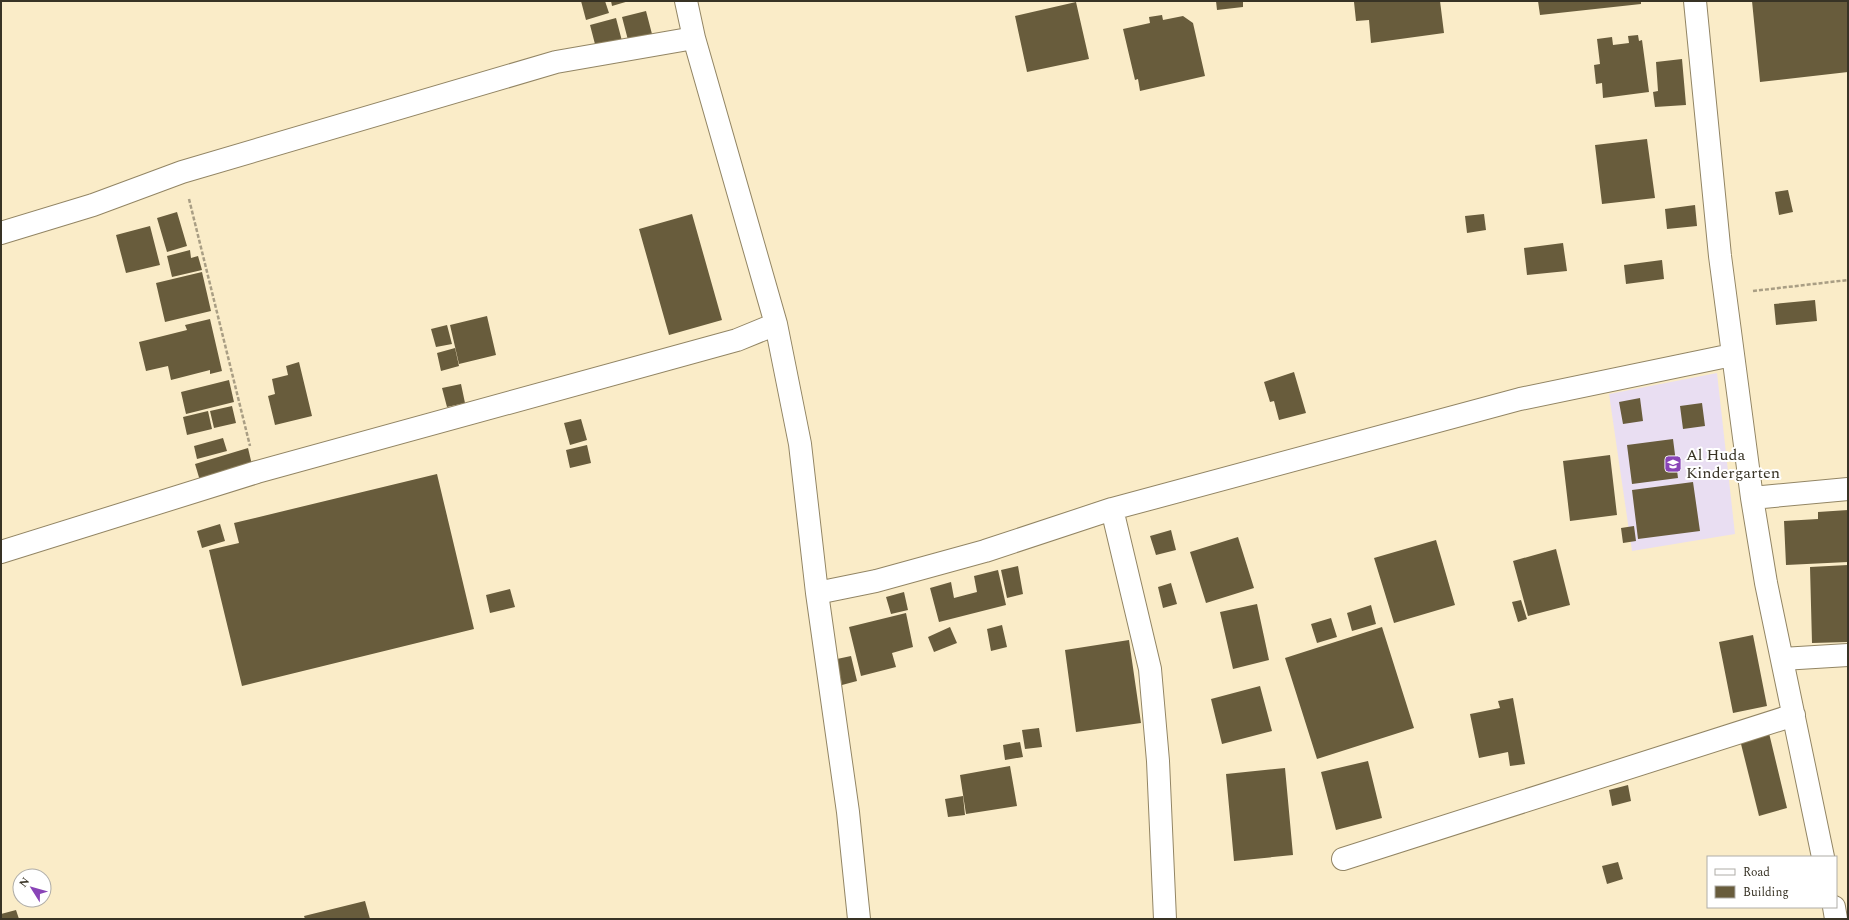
<svg xmlns="http://www.w3.org/2000/svg" width="1849" height="920" font-family="Spectral,serif">
<style>
.education{fill:#e9def2}
.building{fill:#685c3c}
.lines{fill:none;stroke-linecap:round;stroke-linejoin:round}
.minor-casing{stroke:#928564;stroke-width:24}
.path{stroke:#a99e84;stroke-width:2.5;stroke-dasharray:4 2;stroke-linecap:butt}
.minor{stroke:#fff;stroke-width:22}
.labels{text-anchor:middle;dominant-baseline:central;stroke-width:4;stroke-linejoin:round;paint-order:stroke}
.poi-label{font-size:16px;fill:#383325;stroke:#fff;text-anchor:start}
</style>
<rect width="100%" height="100%" fill="#faecc8"/>
<path class="education" d="M1717 373 1735 534 1632 551 1609 394Z"/>
<path class="building" d="M581 1H605L609 13 586 20Z
M611 1H629L612 6Z
M1216 1H1243V7L1217 10Z
M1364 1H1440L1444 33 1371 43 1369 20 1356 21 1354 2Z
M1538 1H1641V4L1540 15Z
M1752 1H1848V72L1760 82Z
M1076 2 1089 59 1027 72 1015 16Z
M646 11 652 34 628 40 622 17Z
M1162 15 1163 20 1183 16 1193 23 1205 76 1140 91 1138 79 1135 80 1123 29 1150 23 1149 17Z
M616 18 622 41 596 48 590 25Z
M1638 35 1639 41 1642 40 1649 92 1603 98 1602 83 1596 84 1594 65 1600 64 1597 39 1612 37 1613 45 1629 43 1628 36Z
M1682 59 1686 105 1655 107 1653 92 1658 91 1656 62Z
M1647 139 1655 198 1602 204 1595 145Z
M1788 190 1793 212 1779 215 1775 192Z
M1695 205 1697 226 1667 229 1665 209Z
M177 212 187 246 167 252 157 218Z
M692 214 722 320 669 335 639 229Z
M1484 214 1486 230 1467 233 1465 216Z
M150 226 160 265 126 273 116 235Z
M1563 243 1567 271 1527 275 1524 248Z
M190 250 191 258 198 256 202 270 172 277 167 256Z
M1662 260 1664 279 1626 284 1624 265Z
M202 272 211 311 165 322 156 283Z
M1815 300 1817 321 1776 325 1774 304Z
M487 316 496 355 459 364 450 325Z
M210 319 222 371 210 374V370L171 380 168 366 146 371 139 342 187 330 185 325Z
M447 325 452 344 436 347 431 329Z
M455 348 459 366 441 371 437 353Z
M299 362 312 416 275 425 268 396 275 394 272 379 288 375 286 366Z
M1294 372 1306 413 1279 420 1274 401 1270 402 1264 382Z
M229 380 234 402 186 414 181 392Z
M461 384 465 403 447 407 442 388Z
M1640 398 1643 421 1623 424 1619 402Z
M1702 403 1705 426 1683 429 1680 406Z
M232 406 236 423 214 428 210 411Z
M208 411 212 429 187 435 183 417Z
M581 419 587 440 570 445 564 423Z
M223 438 227 451 197 459 194 446Z
M1673 439 1678 478 1632 484 1627 445Z
M587 445 591 463 570 468 566 450Z
M248 448 253 469 201 484 195 464Z
M1610 455 1617 515 1570 521 1563 461Z
M437 474 474 629 242 686 209 550 239 543 234 523Z
M1693 482 1700 531 1638 539 1632 490Z
M1848 510V562L1786 565 1784 521 1818 519V512Z
M220 524 225 541 202 548 197 531Z
M1634 526 1636 541 1623 543 1621 528Z
M1171 530 1176 550 1156 555 1150 536Z
M1238 537 1254 588 1206 603 1190 552Z
M1436 540 1455 605 1394 623 1374 558Z
M1556 549 1570 605 1528 616 1513 561Z
M1848 565V642L1812 643 1810 567Z
M1018 566 1023 594 1007 598 1001 570Z
M998 570 1006 605 939 622 930 588 951 582 954 598 977 592 974 576Z
M1171 583 1177 604 1163 608 1158 587Z
M510 589 515 607 490 613 486 595Z
M904 592 908 610 891 614 886 597Z
M1521 600 1527 619 1518 622 1512 602Z
M1257 604 1269 660 1233 669 1220 612Z
M1371 605 1376 624 1352 631 1347 613Z
M906 613 913 647 892 653 896 667 861 676 849 627Z
M1331 618 1337 637 1317 643 1311 624Z
M1002 625 1007 647 991 651 987 629Z
M950 627 957 643 934 652 928 637Z
M1382 627 1414 728 1317 759 1285 658Z
M1753 635 1767 706 1733 713 1719 642Z
M1129 640 1141 723 1076 732 1065 650Z
M851 656 857 681 842 685 837 659Z
M1260 686 1272 731 1222 744 1211 699Z
M1513 698 1525 764 1510 766 1508 752 1479 758 1470 714 1500 708 1498 701Z
M1039 728 1042 747 1025 749 1022 730Z
M1769 733 1787 808 1759 816 1740 740Z
M1020 742 1023 757 1005 760 1003 745Z
M1368 761 1382 818 1336 830 1321 772Z
M1010 766 1017 806 966 814 960 775Z
M1285 768 1293 855 1234 861 1226 774Z
M1628 785 1631 801 1612 806 1609 790Z
M963 796 965 815 948 817 945 799Z
M1618 862 1623 879 1607 884 1602 866Z
M365 901 370 919H305L304 916Z
M16 910 19 919H1V914Z"/>
<g class="lines">
<g class="minor-casing">
<path id="minor" d="M686 1 694 38 776 324 800 444 817 593 848 812 859 919
M1695 1 1720 256 1752 498 1766 583 1823 857
M1 233 93 205 182 172 556 62 694 38
M1752 498 1848 489
M1112 509 1150 669 1158 761 1165 919
M1 552 257 472 737 340 776 324
M817 593 876 581 985 551 1112 509 1520 399 1732 355
M1782 659 1848 655
M1343 859 1794 715
M1834 907 1836 919"/>
</g>
<path class="path" d="M189 199 250 446
M1753 291 1848 280"/>
<use href="#minor" class="minor"/>
</g>
<defs>
<g id="school-square" transform="scale(0.9)"><rect x="-9" y="-9" width="18" height="18" rx="4" fill="#8944b7" stroke="#fff"/><path d="M0-5L7-2L0 1L-7-2ZM-4 1L0 2.5L4 1V4Q0 6-4 4Z" fill="#fff"/></g>
</defs>
<g fill-rule="evenodd">
<use href="#school-square" x="1673" y="464"/>
</g>
<g class="labels">
<g class="poi-label">
<text x="1686" y="455">Al Huda<tspan x="1686" dy="18">Kindergarten</tspan></text>
</g>
</g>
<rect width="1849" height="920" fill="none" stroke="#383325" stroke-width="4"/>
<rect x="1707" y="856" width="130" height="52" fill="#ffffff" stroke="#afada8"/>
<rect x="1715" y="869" width="20" height="6" fill="#ffffff" stroke="#afada8"/>
<text x="1743" y="876" font-size="12" fill="#383325">Road</text>
<rect x="1715" y="886" width="20" height="12" fill="#685c3c" stroke="#afada8"/>
<text x="1743" y="896" font-size="12" fill="#383325">Building</text>
<g transform="translate(32 888) rotate(307)"><circle r="19" fill="#ffffff" stroke="#afada8"/>
<path d="M0-3L7 15L0 10L-7 15Z" fill="#8944b7"/>
<text y="-6" font-size="11" font-weight="bold" text-anchor="middle" fill="#383325">N</text>
</g>
</svg>
